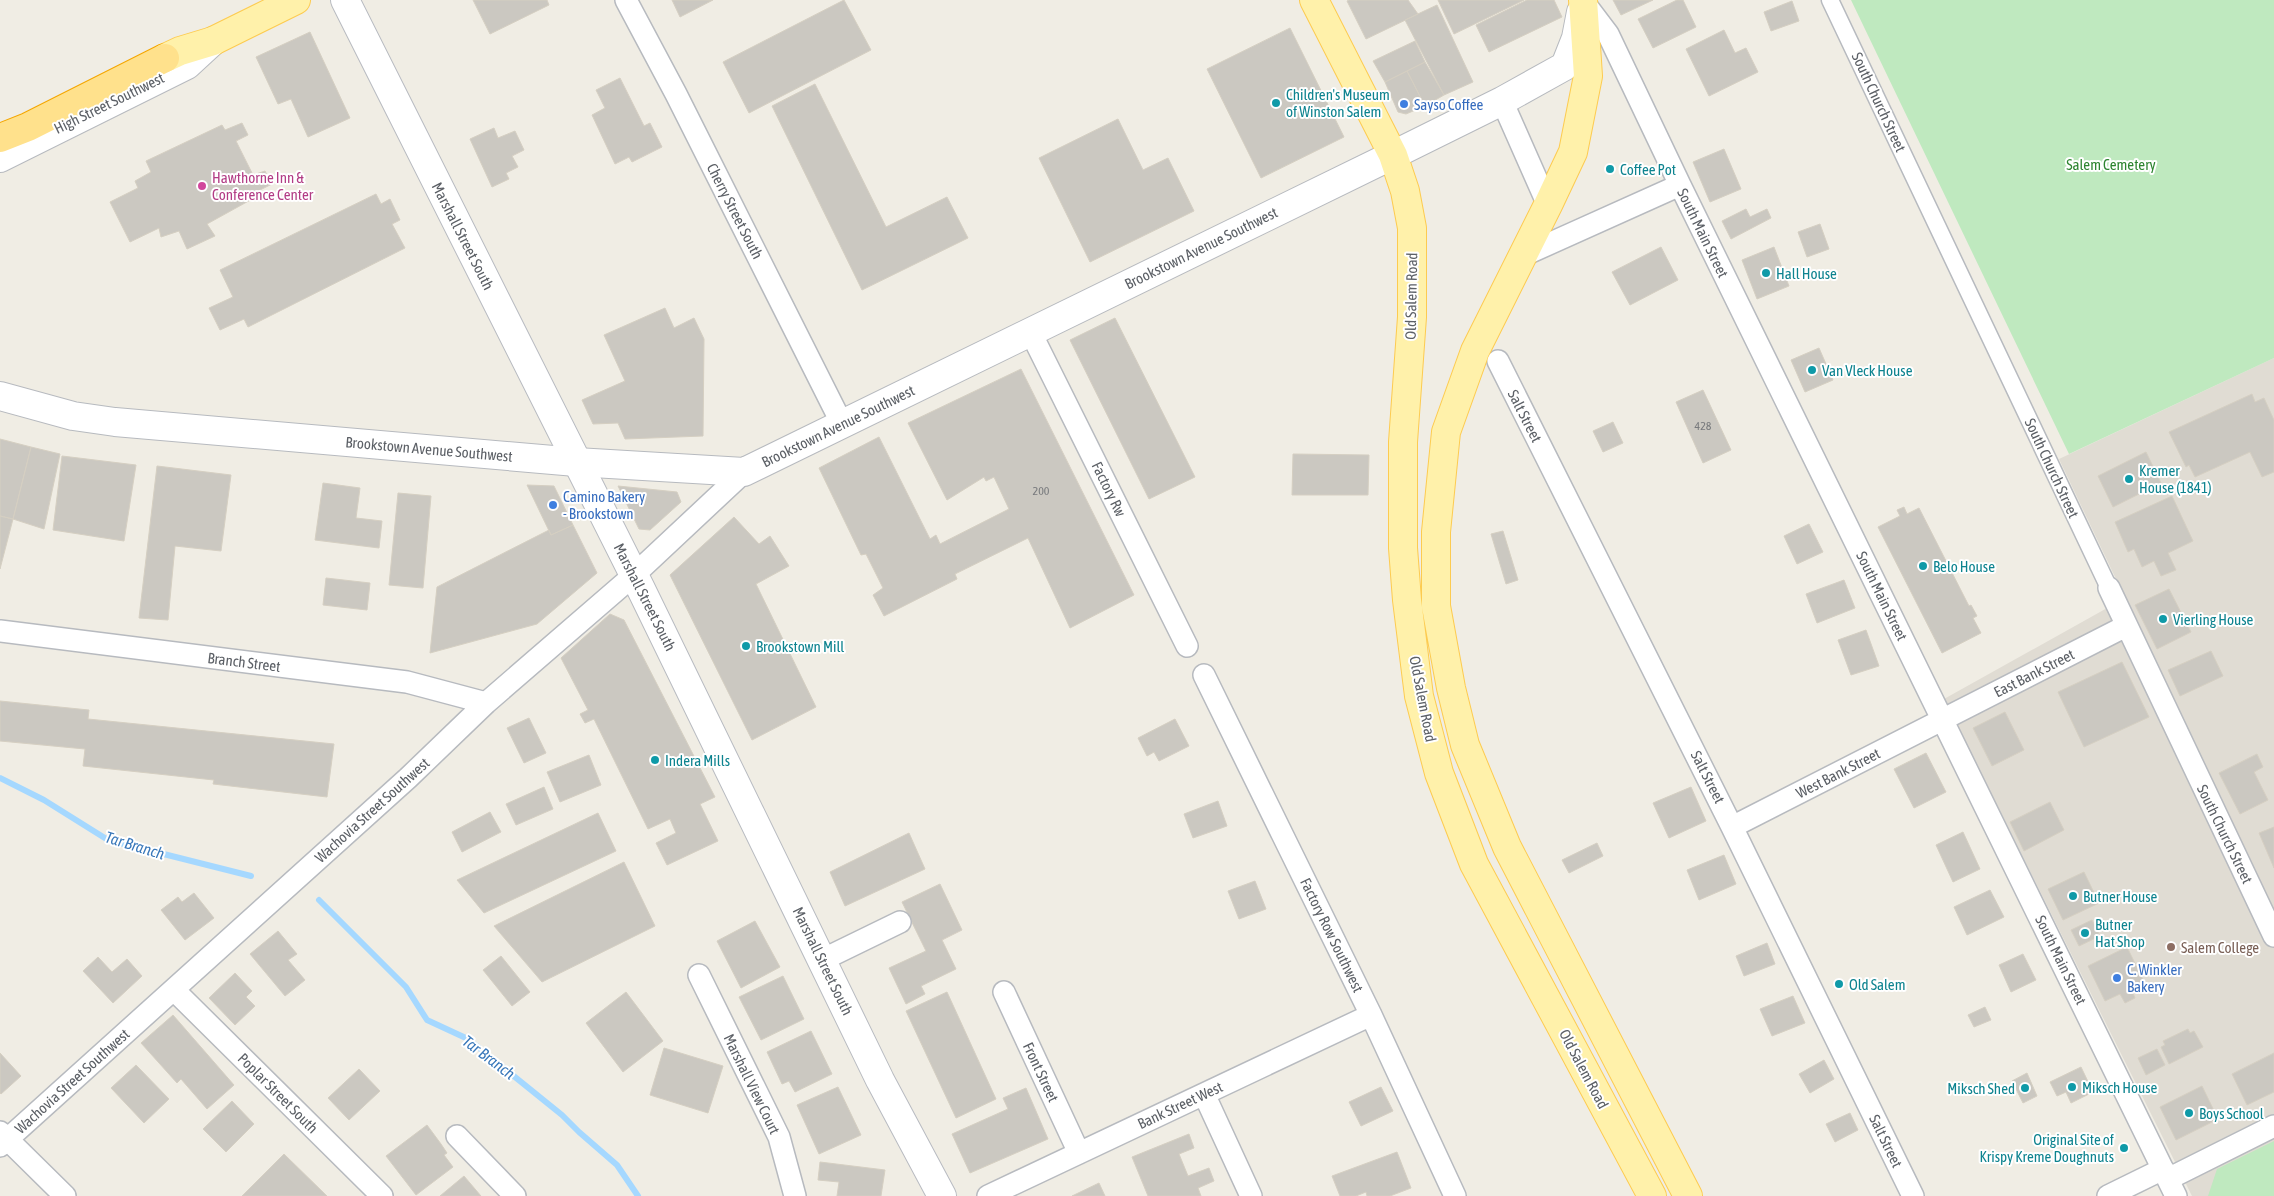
<svg xmlns="http://www.w3.org/2000/svg" width="2274" height="1196" font-family="'Asap Condensed',sans-serif">
<style>
.education{fill:#e0dcd3}
.green{fill:#bfe9bf}
.lines{fill:none;stroke-linecap:round;stroke-linejoin:round}
.stream{stroke:#a5d8ff;stroke-width:6}
.building{fill:#cbc8c1;stroke:#d5cfc2}
.pedestrian-casing{stroke:#b7babf;stroke-width:19}
.minor-casing{stroke:#b7babf;stroke-width:24}
.tertiary-casing{stroke:#b7babf;stroke-width:30}
.secondary-casing{stroke:#b8bbc1;stroke-width:30}
.primary-casing{stroke:#fdcb50;stroke-width:30}
.motorway-casing{stroke:#f4a600;stroke-width:30}
.pedestrian{stroke:#fff;stroke-width:16}
.minor{stroke:#fff;stroke-width:21}
.tertiary{stroke:#fff;stroke-width:28}
.secondary{stroke:#fff;stroke-width:28}
.primary{stroke:#fff1aa;stroke-width:28}
.motorway{stroke:#ffe18c;stroke-width:28}
.culture-dot{fill:#0f9aa8;stroke:#fff;stroke-width:2}
.shop-dot{fill:#3f7fe0;stroke:#fff;stroke-width:2}
.hotel-dot{fill:#d1479c;stroke:#fff;stroke-width:2}
.education-dot{fill:#8d6e63;stroke:#fff;stroke-width:2}
.labels{text-anchor:middle;dominant-baseline:central;stroke-width:4;stroke-linejoin:round;paint-order:stroke}
.number-label{font-size:12px;fill:#787a7d}
.culture-label{font-size:15px;fill:#0d838f;stroke:#fff;text-anchor:start}
.street-label{font-size:15px;fill:#5c6066;stroke:#fff}
.shop-label{font-size:15px;fill:#366cbe;stroke:#fff;text-anchor:start}
.park-label{font-size:15px;fill:#2d8430;stroke:#fff}
.hotel-label{font-size:15px;fill:#b23c85;stroke:#fff;text-anchor:start}
.education-label{font-size:15px;fill:#785e54;stroke:#fff;text-anchor:start}
.water-label{font-size:16px;font-style:italic;fill:#3978ba;stroke:#fff}
</style>
<rect width="100%" height="100%" fill="#f0ede4"/>
<path class="education" d="M2274 358V1196H2192L1944 699 2125 598 2059 459Z"/>
<path class="green" d="M1851 0H2274V358L2069 454Z
M2274 1141V1196H2208L2217 1169Z"/>
<g class="lines">
<path class="stream" d="M0 778 44 800 108 840 251 876
M319 900 406 987 427 1020 468 1039 562 1115 579 1132 617 1165 638 1196"/>
</g>
<path class="building" d="M473 0H547L549 5 490 34Z
M672 0H713L680 17Z
M844 0 871 50 749 113 723 62Z
M1349 0H1408L1418 14 1366 39 1347 1Z
M1438 0H1524L1454 34Z
M1527 0H1554L1562 17 1489 52 1476 25Z
M1613 0H1653L1621 15Z
M1677 0H1683L1696 27 1653 48 1638 19Z
M1792 1 1799 21 1771 31 1764 12Z
M1437 5 1473 82 1444 95 1405 20Z
M1290 28 1344 137 1261 178 1207 69Z
M1724 30 1735 53 1746 48 1758 72 1709 96 1686 49Z
M310 32 350 118 308 137 291 99 278 104 256 57Z
M1415 41 1425 62 1385 82 1373 61Z
M1425 62 1444 95 1425 106 1407 71Z
M1407 71 1425 106 1406 114 1398 112 1385 82Z
M620 78 644 126 650 123 662 147 632 162 629 157 615 164 592 115 605 108 596 90Z
M815 84 886 227 947 197 968 238 862 290 772 106Z
M1118 119 1143 170 1168 158 1194 211 1090 262 1039 158Z
M242 123 248 135 236 141 253 175 265 171 272 184 252 194 254 198 207 224 215 236 187 249 179 231 161 237 159 228 130 242 110 202 138 188 135 181 151 172 146 161 222 125 225 130Z
M494 128 498 138 515 131 524 150 512 156 518 167 506 173 509 179 492 187 470 139Z
M1724 149 1741 189 1710 202 1693 162Z
M376 194 381 204 390 199 400 220 392 224 405 248 248 327 244 319 220 330 209 308 233 297 220 270Z
M1746 209 1750 217 1767 209 1771 218 1731 239 1722 221Z
M1820 224 1829 249 1807 257 1798 232Z
M1661 247 1678 280 1630 305 1612 272Z
M1774 247 1789 286 1757 299 1742 260Z
M665 308 674 328 694 318 704 339 703 436 625 439 618 423 593 424 582 400 625 381 604 335Z
M1115 318 1195 477 1149 499 1070 340Z
M1819 348 1833 380 1805 392 1791 360Z
M1021 369 1134 595 1070 628 1028 538 955 574 957 579 884 616 873 595 883 588 866 554 861 555 819 468 879 437 930 539 936 535 940 544 1009 509 994 477 986 481 984 477 947 500 908 423Z
M1703 390 1731 450 1703 463 1676 402Z
M2252 394 2255 402 2264 398 2274 420V472L2262 477 2250 452 2195 477 2189 465 2186 467 2169 432Z
M1613 422 1623 443 1603 452 1593 431Z
M0 439 31 447 13 519 0 516Z
M31 447 60 454 44 529 13 519Z
M2146 452 2161 483 2113 507 2098 476Z
M1293 454 1369 455 1368 495H1292Z
M62 456 136 465 124 541 53 530Z
M157 466 231 475 221 551 175 546 168 620 139 618Z
M323 483 360 488 356 518 382 521 379 548 315 540Z
M527 485 554 486 573 525 551 535Z
M618 486 677 492 681 502 650 530 639 529Z
M398 493 431 496 423 588 389 585Z
M2172 496 2193 541 2168 553 2176 570 2161 576 2154 561 2142 567 2134 549 2128 552 2115 522Z
M1904 507 1907 514 1919 508 1969 606 1971 605 1977 616 1973 618 1981 633 1942 653 1878 527 1900 516 1897 510Z
M0 516 13 519 0 569Z
M734 517 759 544 770 536 789 566 756 584 816 707 752 740 670 575Z
M1809 524 1823 552 1797 564 1784 536Z
M573 525 597 573 537 624 430 653 437 587 549 530 551 535Z
M1503 531 1518 580 1506 584 1491 534Z
M326 578 370 583 367 610 323 605Z
M1844 580 1855 608 1817 623 1806 594Z
M2169 589 2191 632 2157 649 2135 605Z
M610 614 624 620 715 797 700 804 718 841 667 865 656 843 676 833 670 819 648 829 594 719 585 723 580 714 588 710 561 658Z
M1866 630 1879 666 1851 675 1838 640Z
M2211 651 2223 676 2180 696 2168 670Z
M2122 662 2149 717 2084 747 2058 692Z
M0 701 89 710 88 719 334 744 327 797 213 784 214 780 83 766 85 749 0 741Z
M2005 712 2024 750 1992 766 1973 728Z
M529 718 546 753 524 763 507 728Z
M1175 719 1189 746 1159 761 1154 752 1147 756 1138 738Z
M1926 753 1946 792 1914 808 1894 769Z
M2257 754 2263 767 2254 772 2268 800 2240 814 2219 773Z
M589 755 601 785 560 802 547 772Z
M544 787 553 809 516 825 506 804Z
M1691 787 1706 821 1669 838 1653 803Z
M1218 801 1227 826 1193 838 1184 814Z
M2050 802 2064 830 2024 851 2010 822Z
M490 812 501 832 462 852 452 832Z
M598 813 616 851 484 913 457 880Z
M2274 827V868L2259 833Z
M1963 832 1980 869 1953 882 1936 845Z
M909 833 925 869 845 906 830 872Z
M1597 843 1603 856 1569 873 1562 860Z
M1724 855 1736 884 1699 900 1687 870Z
M624 862 655 926 542 982 494 926Z
M2084 872 2099 903 2063 920 2048 889Z
M1255 881 1266 909 1239 919 1228 891Z
M940 884 962 930 942 940 956 969 921 986 925 994 906 1004 889 968 926 951 902 902Z
M1990 890 2004 917 1967 935 1954 907Z
M194 893 214 918 185 940 161 910 178 897 182 902Z
M2092 920 2100 936 2079 946 2071 930Z
M755 921 780 967 741 988 717 941Z
M278 931 297 954 288 960 305 980 285 996 250 954Z
M1767 943 1775 964 1744 976 1736 956Z
M2127 947 2144 982 2131 988 2135 998 2125 1003 2120 994 2105 1001 2088 966Z
M2023 954 2036 980 2011 992 1999 965Z
M501 956 530 992 512 1006 483 970Z
M98 957 112 972 127 959 142 976 113 1003 83 971Z
M235 973 252 991 246 997 255 1006 235 1025 209 998Z
M783 976 804 1019 761 1040 739 997Z
M626 992 663 1041 623 1072 586 1023Z
M947 992 996 1099 956 1118 906 1011Z
M1793 996 1805 1023 1772 1036 1760 1009Z
M1985 1007 1991 1020 1974 1027 1968 1015Z
M173 1015 234 1085 207 1109 181 1079 177 1083 141 1043Z
M2188 1029 2190 1033 2194 1031 2203 1047 2169 1064 2161 1047 2165 1045 2163 1041Z
M811 1031 832 1074 795 1092 789 1081 782 1084 767 1052Z
M664 1048 723 1066 708 1113 650 1095Z
M2157 1049 2165 1065 2146 1075 2138 1058Z
M0 1053 21 1076 1 1094 0 1093Z
M2274 1053V1092L2247 1105 2232 1074Z
M1824 1060 1834 1079 1810 1093 1799 1074Z
M136 1065 169 1099 144 1123 111 1088Z
M2081 1067 2093 1092 2071 1103 2066 1092 2057 1096 2050 1082Z
M359 1069 380 1091 349 1120 328 1098Z
M2027 1073 2037 1096 2023 1103 2012 1081Z
M2202 1086 2218 1119 2176 1140 2160 1107Z
M838 1087 861 1135 819 1154 797 1105Z
M1381 1087 1393 1111 1361 1126 1349 1102Z
M1026 1088 1048 1139 970 1173 952 1134 1008 1109 1003 1098Z
M232 1101 254 1124 226 1152 203 1129Z
M1850 1113 1858 1130 1835 1142 1826 1124Z
M427 1125 441 1144 447 1153 444 1155 453 1167 416 1195 386 1156Z
M1189 1134 1194 1148 1179 1154 1188 1176 1209 1168 1214 1181 1198 1188 1201 1196H1148L1132 1157Z
M1397 1152 1411 1188 1390 1196H1367L1366 1192 1356 1196H1340L1332 1176Z
M284 1154 327 1196H242Z
M820 1162 885 1170 881 1196H837L839 1182 818 1180Z
M464 1176 481 1196H440Z
M1099 1183 1105 1196H1072Z"/>
<g class="lines">
<g class="pedestrian-casing">
<path id="pedestrian" d="M1830 0 2109 588"/>
</g>
<g class="minor-casing">
<path id="minor" d="M626 0 676 94 842 424
M1583 1 1608 34 1680 185 2176 1196
M1502 101 1548 205
M1522 256 1680 185
M1030 331 1187 646
M1498 361 1732 827 1913 1196
M2109 588 2274 936
M0 631 407 682 486 703
M1204 675 1371 1015 1455 1196
M1732 827 2126 626
M822 960 900 922
M699 975 779 1137 795 1196
M174 990 382 1196
M1004 992 1079 1153
M1204 1094 1251 1196
M0 1132 65 1196
M457 1136 515 1196
M0 1146 408 778 486 703 634 575 744 472
M2168 1179 2274 1126
M988 1196 1371 1015
M2108 1196 2163 1169"/>
</g>
<g class="tertiary-casing">
<path id="tertiary" d="M0 158 187 65 213 41
M0 396 73 416 115 422 576 462 744 472 1393 155 1502 101 1565 66 1576 38 1581 12"/>
</g>
<g class="secondary-casing">
<path id="secondary" d="M345 0 640 587 880 1080 942 1196"/>
</g>
<g class="primary-casing">
<path id="primary" d="M1314 0 1393 155 1405 191 1412 228V317L1403 442V548L1407 600 1419 696 1439 773 1474 864 1652 1196
M1583 0 1588 76 1573 152 1548 205 1475 351 1446 432 1436 532V606L1451 688 1465 745 1507 847 1688 1196
M165 58 180 51 213 41 296 0"/>
</g>
<g class="motorway-casing">
<path id="motorway" d="M0 138 28 127 165 58"/>
</g>
<use href="#pedestrian" class="pedestrian"/>
<use href="#minor" class="minor"/>
<use href="#tertiary" class="tertiary"/>
<use href="#secondary" class="secondary"/>
<use href="#primary" class="primary"/>
<use href="#motorway" class="motorway"/>
</g>
<g class="culture-dot">
<circle cx="1276" cy="103" r="5"/>
<circle cx="1610" cy="169" r="5"/>
<circle cx="1766" cy="273" r="5"/>
<circle cx="1812" cy="370" r="5"/>
<circle cx="2129" cy="479" r="5"/>
<circle cx="1923" cy="566" r="5"/>
<circle cx="2163" cy="619" r="5"/>
<circle cx="746" cy="646" r="5"/>
<circle cx="655" cy="760" r="5"/>
<circle cx="2073" cy="896" r="5"/>
<circle cx="2085" cy="933" r="5"/>
<circle cx="1839" cy="984" r="5"/>
<circle cx="2072" cy="1087" r="5"/>
<circle cx="2025" cy="1088" r="5"/>
<circle cx="2189" cy="1113" r="5"/>
<circle cx="2124" cy="1148" r="5"/>
</g>
<g class="shop-dot">
<circle cx="1404" cy="104" r="5"/>
<circle cx="553" cy="505" r="5"/>
<circle cx="2117" cy="978" r="5"/>
</g>
<circle class="hotel-dot" cx="202" cy="186" r="5"/>
<circle class="education-dot" cx="2171" cy="947" r="5"/>
<g class="labels">
<g class="number-label">
<text x="1703" y="426">428</text>
<text x="1041" y="491">200</text>
</g>
<g class="culture-label">
<text x="1286" y="94">Children's Museum<tspan x="1286" dy="17">of Winston Salem</tspan></text>
<text x="1620" y="169">Coffee Pot</text>
<text x="1776" y="273">Hall House</text>
<text x="1822" y="370">Van Vleck House</text>
<text x="2139" y="470">Kremer<tspan x="2139" dy="17">House (1841)</tspan></text>
<text x="1933" y="566">Belo House</text>
<text x="2173" y="619">Vierling House</text>
<text x="756" y="646">Brookstown Mill</text>
<text x="665" y="760">Indera Mills</text>
<text x="2083" y="896">Butner House</text>
<text x="2095" y="924">Butner<tspan x="2095" dy="17">Hat Shop</tspan></text>
<text x="1849" y="984">Old Salem</text>
<text x="2082" y="1087">Miksch House</text>
<text x="2015" y="1088" text-anchor="end">Miksch Shed</text>
<text x="2199" y="1113">Boys School</text>
<text x="2114" y="1139" text-anchor="end">Original Site of<tspan x="2114" dy="17">Krispy Kreme Doughnuts</tspan></text>
</g>
<g class="street-label">
<text transform="translate(1879 102) rotate(65)">South Church Street</text>
<text transform="translate(109 103) rotate(-26)">High Street Southwest</text>
<text transform="translate(735 211) rotate(63)">Cherry Street South</text>
<text transform="translate(1703 233) rotate(64)">South Main Street</text>
<text transform="translate(463 236) rotate(63)">Marshall Street South</text>
<text transform="translate(1201 248) rotate(-26)">Brookstown Avenue Southwest</text>
<text transform="translate(1411 296) rotate(-89)">Old Salem Road</text>
<text transform="translate(1525 416) rotate(63)">Salt Street</text>
<text transform="translate(838 426) rotate(-26)">Brookstown Avenue Southwest</text>
<text transform="translate(429 449) rotate(5)">Brookstown Avenue Southwest</text>
<text transform="translate(2052 468) rotate(65)">South Church Street</text>
<text transform="translate(1109 489) rotate(64)">Factory Rw</text>
<text transform="translate(1882 596) rotate(64)">South Main Street</text>
<text transform="translate(645 597) rotate(63)">Marshall Street South</text>
<text transform="translate(244 662) rotate(7)">Branch Street</text>
<text transform="translate(2034 673) rotate(-27)">East Bank Street</text>
<text transform="translate(1423 699) rotate(79)">Old Salem Road</text>
<text transform="translate(1838 773) rotate(-27)">West Bank Street</text>
<text transform="translate(1708 777) rotate(63)">Salt Street</text>
<text transform="translate(372 810) rotate(-42)">Wachovia Street Southwest</text>
<text transform="translate(2225 834) rotate(64)">South Church Street</text>
<text transform="translate(1332 935) rotate(64)">Factory Row Southwest</text>
<text transform="translate(2061 960) rotate(64)">South Main Street</text>
<text transform="translate(823 961) rotate(64)">Marshall Street South</text>
<text transform="translate(1584 1069) rotate(62)">Old Salem Road</text>
<text transform="translate(1041 1072) rotate(65)">Front Street</text>
<text transform="translate(72 1081) rotate(-42)">Wachovia Street Southwest</text>
<text transform="translate(752 1084) rotate(64)">Marshall View Court</text>
<text transform="translate(278 1093) rotate(45)">Poplar Street South</text>
<text transform="translate(1180 1105) rotate(-25)">Bank Street West</text>
<text transform="translate(1886 1141) rotate(64)">Salt Street</text>
</g>
<g class="shop-label">
<text x="1414" y="104">Sayso Coffee</text>
<text x="563" y="496">Camino Bakery<tspan x="563" dy="17">- Brookstown</tspan></text>
<text x="2127" y="969">C. Winkler<tspan x="2127" dy="17">Bakery</tspan></text>
</g>
<g class="park-label">
<text x="2111" y="164">Salem Cemetery</text>
</g>
<g class="hotel-label">
<text x="212" y="177">Hawthorne Inn &amp;<tspan x="212" dy="17">Conference Center</tspan></text>
</g>
<g class="education-label">
<text x="2181" y="947">Salem College</text>
</g>
<g class="water-label">
<text transform="translate(135 845) rotate(17)">Tar Branch</text>
<text transform="translate(489 1057) rotate(37)">Tar Branch</text>
</g>
</g>
</svg>
